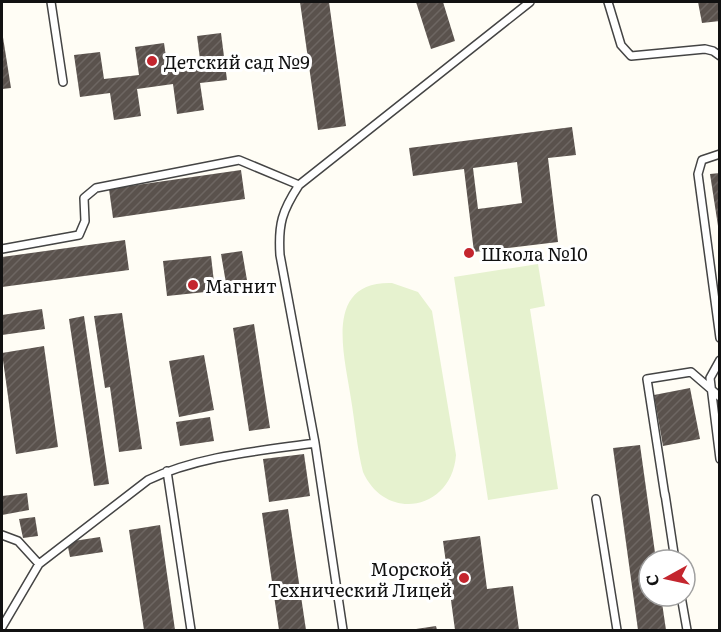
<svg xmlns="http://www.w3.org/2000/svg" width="721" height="632" font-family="Literata,serif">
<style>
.pitch{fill:#e6f2cf}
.building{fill:url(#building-hatch);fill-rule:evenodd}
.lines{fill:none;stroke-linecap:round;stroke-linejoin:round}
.lane-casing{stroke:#444;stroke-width:10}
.lane{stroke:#fff;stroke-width:7}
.poi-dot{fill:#c4262e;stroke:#fff;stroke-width:2}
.labels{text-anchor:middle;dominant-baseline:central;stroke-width:6;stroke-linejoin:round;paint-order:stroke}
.poi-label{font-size:18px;fill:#111;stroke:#fff;text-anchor:start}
</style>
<defs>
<pattern id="building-hatch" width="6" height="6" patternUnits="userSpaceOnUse" patternTransform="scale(1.5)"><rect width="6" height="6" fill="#5a524d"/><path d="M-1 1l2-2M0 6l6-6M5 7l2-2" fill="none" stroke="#6d6662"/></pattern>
</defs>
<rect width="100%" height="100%" fill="#fffdf5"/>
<path class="pitch" d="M538 264 545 306 530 309 558 489 488 500 454 277Z
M392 283 418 292 432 311 456 455C452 510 386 523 363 472 357 448 355 423 351 399 345 357 322 281 392 283Z"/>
<path class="building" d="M300 2H329L346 126 318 130Z
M416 2H443L455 41 431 49Z
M698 2H720V21L702 23Z
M2 31 11 88 2 89Z
M221 33 227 80 200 83 204 110 177 114 173 84 137 89 141 116 114 120 110 93 80 97 74 55 100 52 104 79 139 75 135 47 164 43 168 71 201 67 197 36Z
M572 127 576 155 548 158 558 242 474 252 464 169 413 176 409 148ZM517 162 522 203 478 209 473 168Z
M241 170 245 199 113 218 109 189Z
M720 173V226H718L710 174Z
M125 240 129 270 2 287V257Z
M242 251 248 286 227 289 221 254Z
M211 256 215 291 167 296 163 261Z
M42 309 45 329 2 335V315Z
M122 313 142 449 119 452 110 387 105 388 94 316Z
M84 316 109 484 94 486 69 319Z
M254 324 270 428 249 431 233 328Z
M44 346 58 447 16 454 2 353Z
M204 355 214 410 179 417 169 361Z
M690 388 700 439 663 446 654 395Z
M210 417 214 441 180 446 176 422Z
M640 445 656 560H649V596H661L666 630H638L613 448Z
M304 454 310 496 269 502 263 459Z
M27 493 29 510 2 515V496Z
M288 509 306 630H279L262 513Z
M35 517 38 536 23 538 19 519Z
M160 525 175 630H144L129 530Z
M480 536 487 589 513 586 519 630H455L443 541Z
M100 537 103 552 70 557 67 542Z
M436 626 437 630H416V629Z"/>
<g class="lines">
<g class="lane-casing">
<path id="lane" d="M51 2 63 82
M608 2 621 45 631 56 705 49 713 51 720 56
M720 154 702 160 698 174 720 338
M2 249 79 235 85 221 84 198 96 188 239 160 299 185
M720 360 710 378 720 459
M167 471 191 630
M665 494 675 560
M665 496 647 379 691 372 720 397
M596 499 617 630
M2 535 18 541 39 564
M681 596 687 630
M2 627 39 564 148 480C198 456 259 451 315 443
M343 630 315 443 280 255C278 224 282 211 299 185L530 2"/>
</g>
<use href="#lane" class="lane"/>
</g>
<g class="poi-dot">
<circle cx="152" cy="61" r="6"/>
<circle cx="469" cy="253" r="6"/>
<circle cx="193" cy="285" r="6"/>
<circle cx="464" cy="578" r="6"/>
</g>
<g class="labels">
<g class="poi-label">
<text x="164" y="61">Детский сад №9</text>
<text x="481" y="253">Школа №10</text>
<text x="205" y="285">Магнит</text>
<text x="452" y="568" text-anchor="end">Морской<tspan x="452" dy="21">Технический Лицей</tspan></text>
</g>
</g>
<rect width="721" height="632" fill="none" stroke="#111111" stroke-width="6"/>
<g transform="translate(667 578) rotate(262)"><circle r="28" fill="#ffffff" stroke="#a0a0a0" stroke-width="1.5"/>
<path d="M0-4.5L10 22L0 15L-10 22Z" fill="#c4262e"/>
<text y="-9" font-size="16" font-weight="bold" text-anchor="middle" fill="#111111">С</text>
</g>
</svg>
